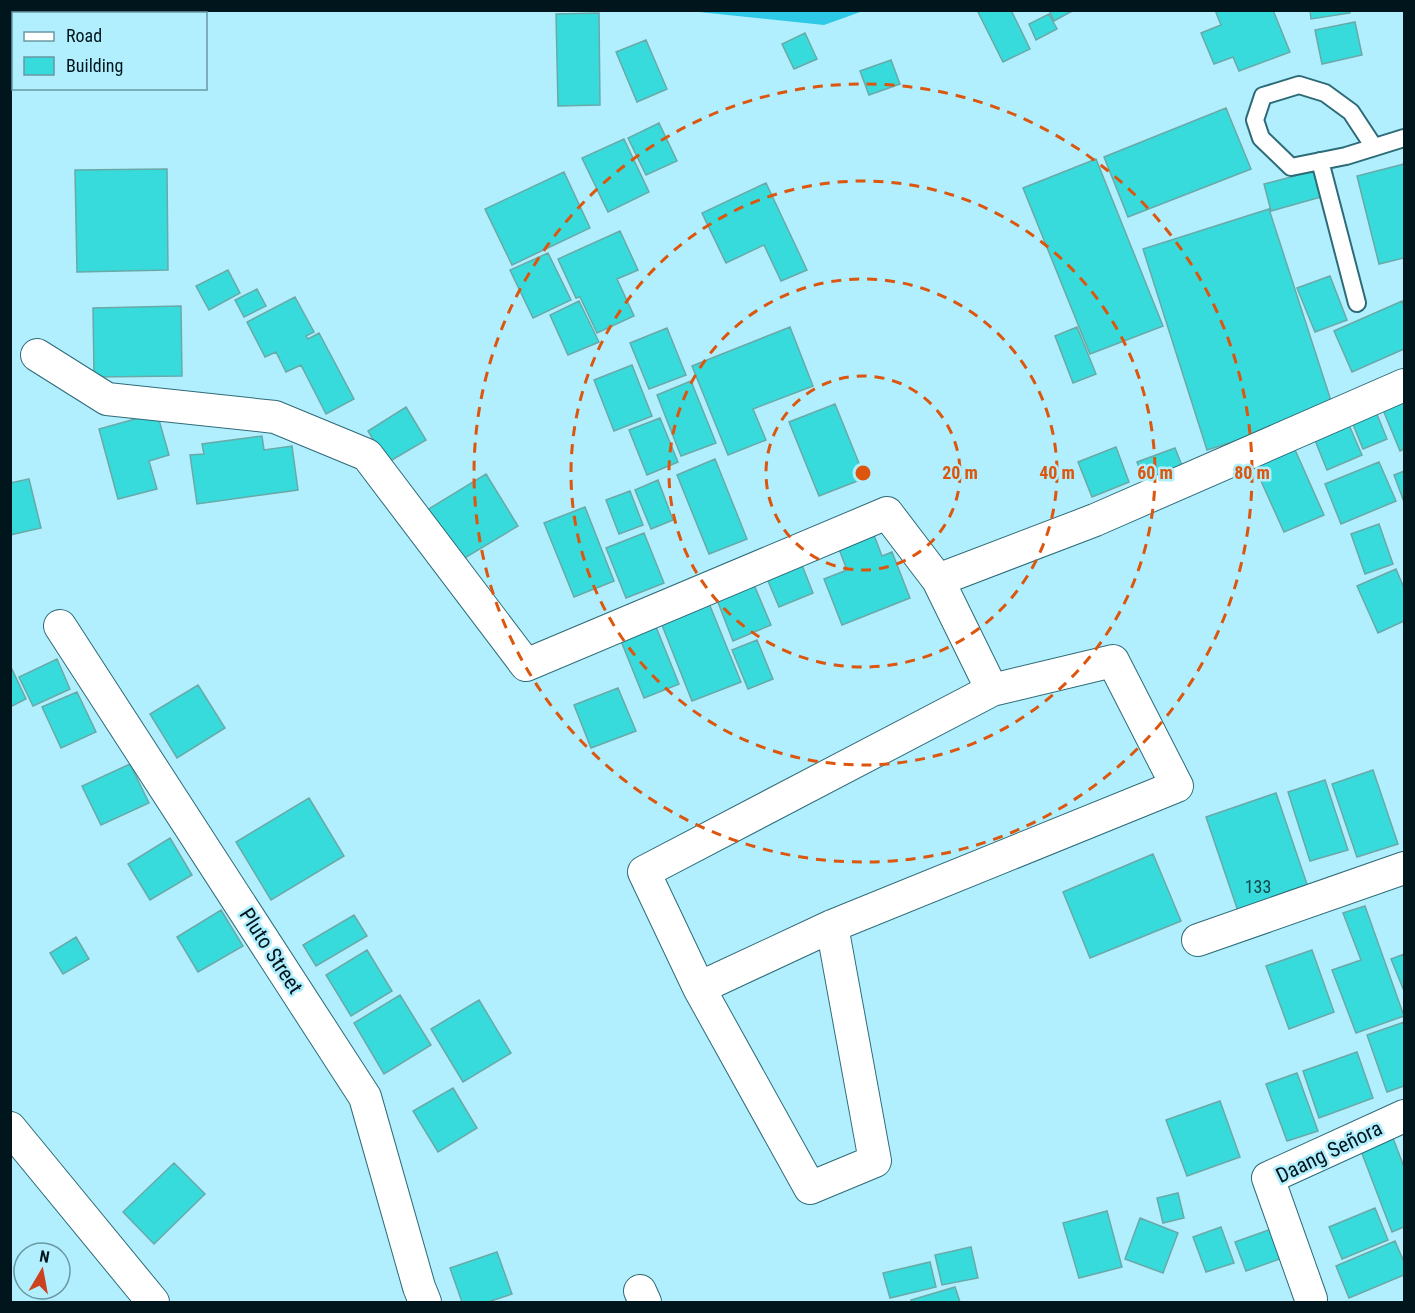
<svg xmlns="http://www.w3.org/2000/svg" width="1415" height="1313" font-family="'Roboto Condensed',sans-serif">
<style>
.water{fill:#2fc9e8}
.building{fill:#38dbdb;stroke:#69a9a8;stroke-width:1.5}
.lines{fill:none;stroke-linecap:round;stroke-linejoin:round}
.service-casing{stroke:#2e6b78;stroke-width:20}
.minor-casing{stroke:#2e6b78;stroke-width:34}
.service{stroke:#fff;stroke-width:16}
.minor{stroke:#fff;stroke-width:32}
.ring{fill:none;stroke:#dc560d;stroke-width:3;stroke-dasharray:10 8}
.labels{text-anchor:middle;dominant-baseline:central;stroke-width:5;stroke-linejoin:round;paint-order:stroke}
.number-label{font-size:18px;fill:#0e474c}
.street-label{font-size:21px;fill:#00161c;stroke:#b1effe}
.centre{fill:#dc560d;stroke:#b1effe;stroke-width:3}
.ring-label{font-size:18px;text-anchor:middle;font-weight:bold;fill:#dc560d;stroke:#b1effe;stroke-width:5;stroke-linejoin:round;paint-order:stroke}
</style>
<rect width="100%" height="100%" fill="#b1effe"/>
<path class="water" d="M689 11H863L824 25Z"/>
<path class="building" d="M977 10H1011L1030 49 1003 62Z
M1049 10H1074L1054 21Z
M1215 10H1273L1290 52 1239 71 1233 57 1214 64 1201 33 1221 25Z
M1310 10H1349L1350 13 1311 19Z
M599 13 600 105 558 106 556 14Z
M1049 14 1057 29 1036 40 1029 24Z
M1355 22 1362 55 1322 64 1315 30Z
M805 33 817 59 794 69 782 44Z
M646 40 667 89 637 102 616 52Z
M891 60 900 84 869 95 860 71Z
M1226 108 1251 169 1128 217 1104 157Z
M659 123 677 161 646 175 628 138Z
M624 139 649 192 608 212 582 158Z
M1096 159 1163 326 1090 354 1023 188Z
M1404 164V258L1379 264 1357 176Z
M167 169 168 270 77 272 75 170Z
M1314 171 1321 197 1271 211 1264 184Z
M564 172 590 228 512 265 485 209Z
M766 183 807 270 781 281 764 245 726 263 702 213Z
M1269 209 1334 410 1207 450 1143 249Z
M620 231 638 270 617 279 634 316 597 333 580 297 576 298 558 259Z
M548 253 571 300 533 318 510 270Z
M228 270 240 293 209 310 196 286Z
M1330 276 1347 320 1315 332 1297 288Z
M257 289 266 306 244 317 235 300Z
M295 297 314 332 306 336 308 339 319 333 354 399 326 414 301 365 286 372 276 352 265 357 247 322Z
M579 301 599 342 568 355 550 315Z
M1402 301 1404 307V349L1352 372 1334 331Z
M181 306 182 376 94 377 93 308Z
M790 327 813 386 753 409 766 440 728 455 692 366Z
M1077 327 1096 374 1073 383 1055 336Z
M667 328 686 375 649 389 630 343Z
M632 365 652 416 614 431 594 380Z
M691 381 716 443 681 456 657 395Z
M1404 396V449L1400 451 1381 405Z
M835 404 865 478 819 496 789 422Z
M406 407 426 440 387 463 368 431Z
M1374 407 1387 439 1363 449 1350 417Z
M157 413 169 455 149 461 157 489 118 499 99 429Z
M660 418 678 462 647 475 629 430Z
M1346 418 1362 455 1327 470 1312 433Z
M262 436 264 450 292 446 298 490 197 504 190 455 204 454 202 444Z
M1292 443 1324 515 1284 532 1252 461Z
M1116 447 1129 482 1092 497 1078 462Z
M1175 448 1183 468 1145 483 1137 462Z
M715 459 747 539 709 554 677 475Z
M1379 462 1396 501 1341 524 1325 484Z
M1404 471V502L1394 475Z
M486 474 518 526 458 562 427 510Z
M29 479 41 528 10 535V483Z
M658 480 673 520 651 529 635 490Z
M630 491 643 525 619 534 606 500Z
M585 507 614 581 574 597 544 523Z
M1379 524 1393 564 1365 574 1351 534Z
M872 530 882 556 892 552 910 598 842 625 824 579 847 570 837 544Z
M644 533 664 583 626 598 606 548Z
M800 560 813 593 779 607 765 574Z
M1396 569 1404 588V621L1378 633 1357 586Z
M749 573 771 625 733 641 712 587Z
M706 596 741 682 692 701 658 615Z
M654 622 679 684 644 698 619 636Z
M757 640 773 679 748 689 732 650Z
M57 659 70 689 33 706 19 677Z
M10 665 26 699 10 707Z
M198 685 225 728 177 758 150 714Z
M618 688 636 731 591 748 574 705Z
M77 692 96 732 61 748 42 707Z
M130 764 149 803 101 825 82 786Z
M1373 770 1398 844 1357 857 1332 784Z
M1325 780 1348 850 1310 861 1288 792Z
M1276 793 1310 893 1240 917 1206 817Z
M309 798 344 856 271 900 236 842Z
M170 838 192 875 150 900 128 864Z
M1153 854 1181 921 1090 958 1063 892Z
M1365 906 1404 1016 1356 1033 1332 970 1361 960 1343 913Z
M221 910 243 946 198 972 177 937Z
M354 915 367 936 316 966 303 945Z
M76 937 89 959 63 974 50 953Z
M367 950 392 991 351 1016 326 975Z
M1312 950 1334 1012 1289 1029 1266 966Z
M1404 954V991L1391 959Z
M400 995 431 1045 384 1074 354 1023Z
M479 1000 511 1053 463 1082 431 1029Z
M1404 1022V1086L1387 1092 1367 1035Z
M1357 1052 1373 1098 1319 1118 1303 1071Z
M1297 1073 1318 1131 1287 1141 1266 1084Z
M453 1088 477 1128 438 1152 413 1111Z
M1220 1101 1240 1157 1187 1176 1166 1120Z
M1393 1138 1404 1167V1227L1392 1232 1361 1151Z
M174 1163 205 1194 154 1244 123 1212Z
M1178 1193 1184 1218 1163 1223 1157 1198Z
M1375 1208 1388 1240 1342 1259 1329 1227Z
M1107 1211 1122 1267 1079 1278 1063 1223Z
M1140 1218 1178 1233 1163 1273 1125 1259Z
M1221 1227 1234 1263 1206 1272 1193 1237Z
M1277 1227 1288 1256 1246 1271 1235 1242Z
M1395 1241 1404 1262V1275L1349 1298 1336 1266Z
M971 1247 978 1278 942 1285 935 1255Z
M497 1252 512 1294 488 1302H462L450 1268Z
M930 1262 936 1287 890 1298 883 1273Z
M955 1287 960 1302H911V1300Z"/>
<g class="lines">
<g class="service-casing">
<path id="service" d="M1374 147 1351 112 1325 93 1299 85 1263 96 1255 120 1261 138 1291 167 1346 156 1404 138
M1320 161 1357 303"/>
</g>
<g class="minor-casing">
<path id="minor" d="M37 355 107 399 275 417 367 455 526 665 887 513 938 580 1095 520 1404 385
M938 580 992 690
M60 626 365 1097 419 1287 425 1302
M1198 940 1404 868
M699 988 832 926 1177 786 1113 661 992 690 644 872 699 988 810 1188 875 1161 832 926
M10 1128 153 1302
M640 1291 645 1302
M1311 1299 1268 1178 1404 1116"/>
</g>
<use href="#service" class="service"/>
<use href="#minor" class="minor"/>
</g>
<g class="ring">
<circle cx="863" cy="473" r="97"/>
<circle cx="863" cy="473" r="194"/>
<circle cx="863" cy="473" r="292"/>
<circle cx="863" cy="473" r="389"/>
</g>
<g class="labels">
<g class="number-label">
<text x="1258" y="886">133</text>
</g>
<g class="street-label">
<text transform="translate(271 951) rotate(57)">Pluto Street</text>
<text transform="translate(1329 1152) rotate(-26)">Daang Señora</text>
</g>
</g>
<circle cx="863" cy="473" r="9" class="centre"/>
<g class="ring-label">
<text x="960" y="479">20 m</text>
<text x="1057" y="479">40 m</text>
<text x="1155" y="479">60 m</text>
<text x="1252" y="479">80 m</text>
</g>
<rect width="1415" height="1313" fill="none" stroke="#00161c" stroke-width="24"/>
<rect x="12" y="12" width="195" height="78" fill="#b1effe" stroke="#6a98a4" stroke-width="1.5"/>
<rect x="24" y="32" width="30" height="9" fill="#ffffff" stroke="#6a98a4" stroke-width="1.5"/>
<text x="66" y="42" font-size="18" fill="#00161c">Road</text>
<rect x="24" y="57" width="30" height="18" fill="#38dbdb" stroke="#6a98a4" stroke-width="1.5"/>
<text x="66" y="72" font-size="18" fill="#00161c">Building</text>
<g transform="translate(42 1271) rotate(10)"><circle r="28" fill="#b1effe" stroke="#6a98a4" stroke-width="1.5"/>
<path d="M0-4.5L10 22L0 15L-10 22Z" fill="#cc421e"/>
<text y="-9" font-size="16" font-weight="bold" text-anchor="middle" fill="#00161c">N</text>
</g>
</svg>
